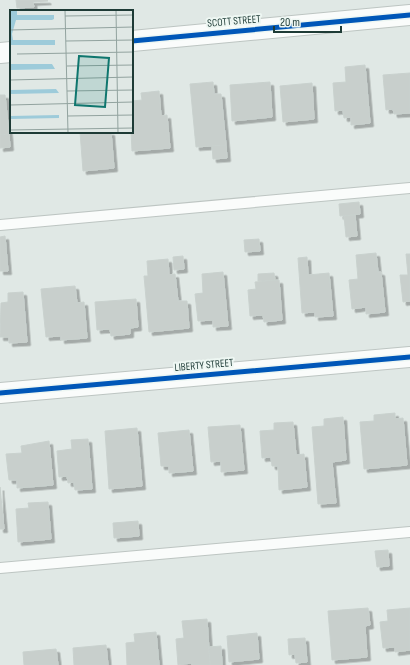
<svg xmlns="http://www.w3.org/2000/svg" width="410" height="665" font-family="'Sofia Sans Condensed',sans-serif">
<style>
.building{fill:#c8cfcc;stroke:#c9d1ce;filter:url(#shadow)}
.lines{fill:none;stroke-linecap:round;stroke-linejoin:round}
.service-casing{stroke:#bdc5c2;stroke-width:12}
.minor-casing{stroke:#bdc5c2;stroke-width:22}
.service{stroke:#fafcfb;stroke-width:10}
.minor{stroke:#fafcfb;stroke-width:20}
.cycleway-casing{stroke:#eef7f3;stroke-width:8}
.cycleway{stroke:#0057b8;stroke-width:5}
.labels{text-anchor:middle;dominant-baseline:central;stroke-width:4;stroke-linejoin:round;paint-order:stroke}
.street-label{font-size:11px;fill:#1e3b36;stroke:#eef7f3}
.inset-road{fill:none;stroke:#92a39f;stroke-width:1}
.view{fill:#0f766e;fill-opacity:0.15;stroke:#0f766e;stroke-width:2}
.inset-edge{fill:none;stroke:#1e3b36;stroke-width:2}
</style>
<defs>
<filter id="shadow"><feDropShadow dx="3.5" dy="3.5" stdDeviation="0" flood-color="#0004"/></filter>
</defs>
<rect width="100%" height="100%" fill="#e0e8e5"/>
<path class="building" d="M16 0H47L48 1 33 2 34 7 17 8Z
M365 65 370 123 351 125V117L344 118 343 110 335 111 333 83 346 82 345 67Z
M410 73V113L394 114 393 109 386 110 383 75Z
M213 82 214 94H221L226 145 196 147 190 84Z
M270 82 272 117 232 121 230 85Z
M312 83 314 119 283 122 280 86Z
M159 91 161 116 167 115 170 148 132 151 131 132H132V101L142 100 141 93Z
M0 95H5L9 134 0 135Z
M80 132H111L114 168 83 171Z
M9 134 10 147 0 148V135Z
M226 145 227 158 213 159 212 146Z
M359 202 360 214 340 216 339 204Z
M355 215 357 236 346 237 344 216Z
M5 236 8 271H0V237Z
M259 239 260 251 245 252 244 240Z
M376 253 378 272H381L385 312 366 314V307L352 309 349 280 358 279 356 255Z
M406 254H410V301L403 302 400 275H408Z
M183 256 184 269 174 270 173 257Z
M307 257 308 275 329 273 333 316 315 317V312L302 313 298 258Z
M168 259 169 275 175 274 178 301H187L189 328 149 332 144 276H148L147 261Z
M223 272 228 326 213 327V320L198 321 195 294 203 293 202 274Z
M274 273 275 280 258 281V274Z
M279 280 282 320 264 322 263 315 250 316 248 290 256 289 255 282Z
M75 286 77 303 84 302 87 338 61 340V336L46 337 41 289Z
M23 292 27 342 9 343V337H0L1 303 8 302V293Z
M136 299 138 327 130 328V334L111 336 110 329 97 330 95 302Z
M395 413V419L403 418 407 465 364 469 360 422 374 421V415Z
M343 417 346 460 332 462 336 503 318 504 312 427 324 426V419Z
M293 422 296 455 304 454 307 487 279 490 278 466H272L271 457 262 458 260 431 274 430V423Z
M240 425 244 470 221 472V461L211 462 208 427Z
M137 428 142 486 109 489 105 431Z
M189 430 193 471 169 473V466H161L158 433Z
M88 439 92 489 75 490 74 482 68 483 67 476 59 477 57 451 72 449 71 440Z
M49 441 53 485 17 488V480H9L6 454 22 453 21 446Z
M0 487 4 529H0Z
M48 502 51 539 18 542 16 509 29 508 28 503Z
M138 521 139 536 114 538 113 523Z
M388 550 389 566 377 567 375 551Z
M368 608 370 625 365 626 367 657 332 660 328 611Z
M410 608V650L395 652V647L383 648 380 622 388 621 387 610Z
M207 619 210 665H192L191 663 178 665 176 639 184 638 182 621Z
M156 632 159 665H127L126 643 135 642 134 634Z
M257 633 259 659 229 662 227 636Z
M305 638 307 662 296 663 295 654 289 655 288 639Z
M106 645 108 665H74L73 648Z
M221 646 222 665H210L209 647Z
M56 649 58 665H24L23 652Z"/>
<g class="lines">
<g class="service-casing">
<path id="service" d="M0 225 410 188
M0 568 410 532"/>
</g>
<g class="minor-casing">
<path id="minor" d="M132 41 410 15
M0 53 11 52
M0 393 410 357"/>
</g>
<use href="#service" class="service"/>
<use href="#minor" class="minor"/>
<g class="cycleway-casing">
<path id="cycleway" d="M132 41 410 15
M0 393 410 357"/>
</g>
<use href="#cycleway" class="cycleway"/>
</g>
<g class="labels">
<g class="street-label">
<text transform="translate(234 21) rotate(-5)">SCOTT STREET</text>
<text transform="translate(204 365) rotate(-5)">LIBERTY STREET</text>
</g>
</g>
<g transform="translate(10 10)">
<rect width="123" height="123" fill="#e0e8e5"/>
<path d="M0 0H7V5H44V9L42 10H6L2 24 3 30H45V35H0ZM0 54H42L45 59 0 60ZM46 79 49 83 0 84V80ZM49 105V108L0 109V106Z" fill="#9dcbda"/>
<path class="inset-road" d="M55 0 58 123M106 0 108 123M55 6 123 5M0 20 123 17M56 31 123 30M7 44 123 42M57 56 123 55M0 70 123 67M57 81 123 80M0 95 123 92M58 106 123 105M0 120 123 118"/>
<path class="view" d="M69 46 99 48 95 97 65 95Z"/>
<rect width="123" height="123" class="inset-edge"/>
</g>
<path d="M274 26v6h67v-6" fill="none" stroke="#1e3b36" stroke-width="2"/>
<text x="280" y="26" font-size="12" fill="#1e3b36" stroke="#eef7f3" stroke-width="3" paint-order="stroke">20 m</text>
</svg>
